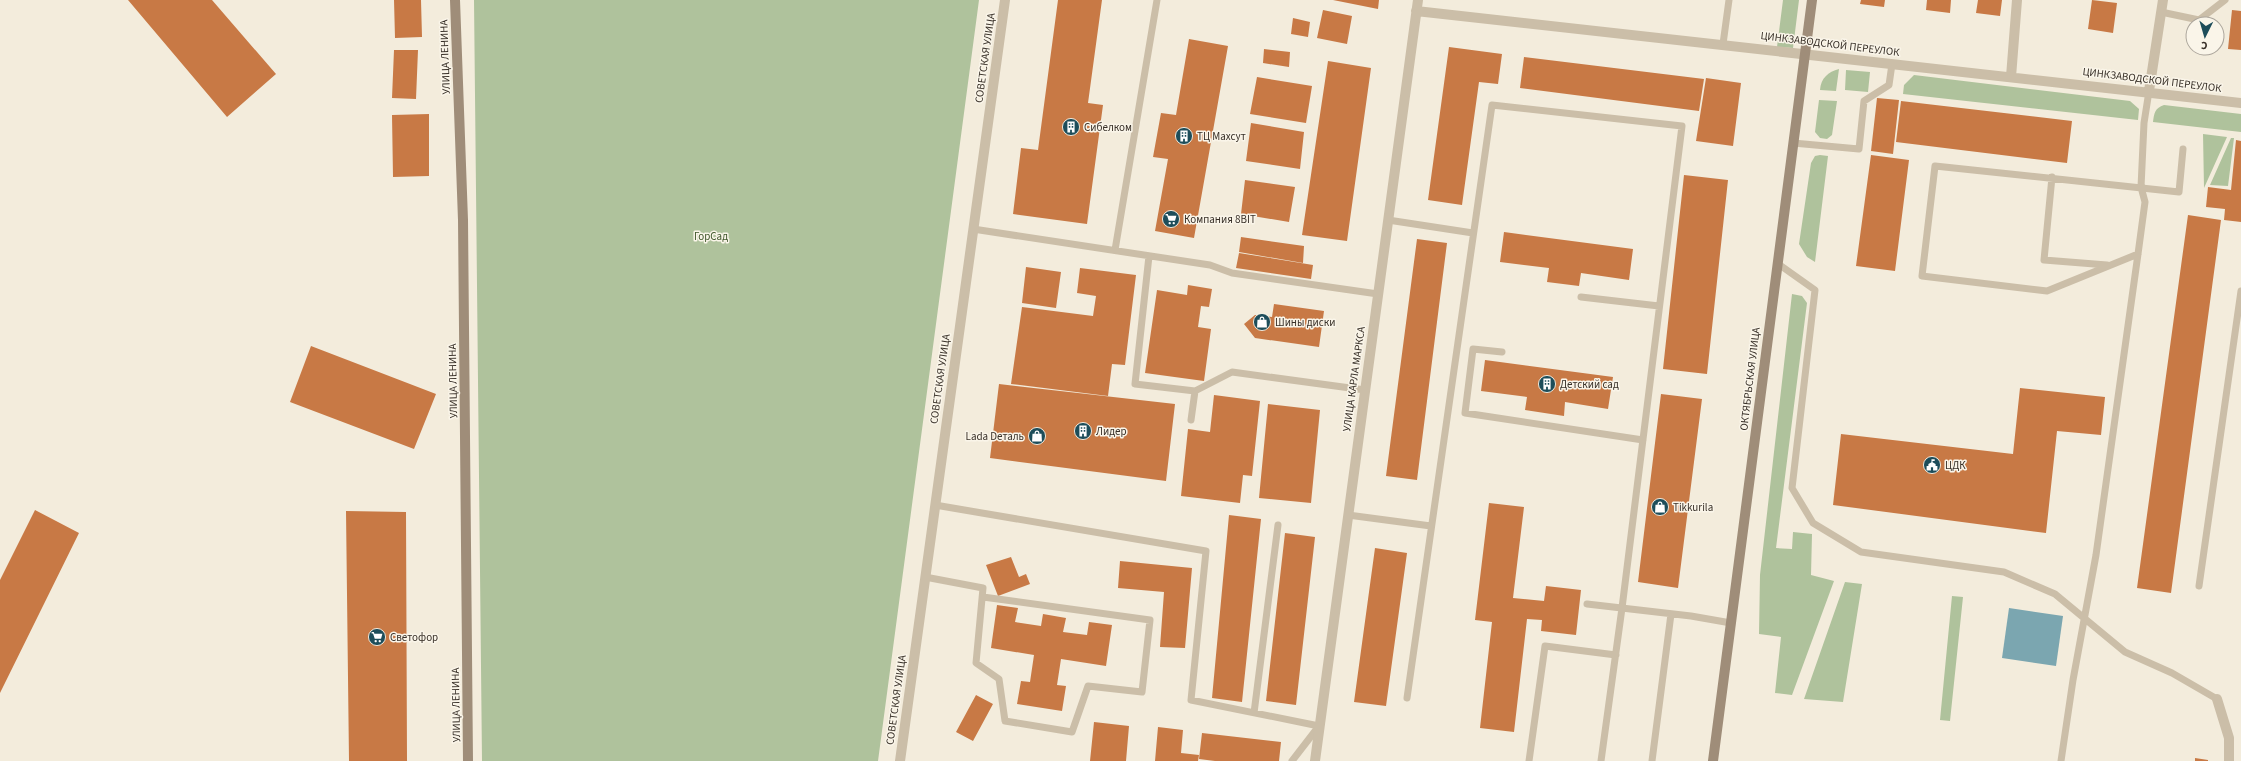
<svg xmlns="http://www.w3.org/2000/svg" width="2241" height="761" font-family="'Source Sans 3',sans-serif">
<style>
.green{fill:#afc29c}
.water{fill:#7ba6b0}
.building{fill:#c87945}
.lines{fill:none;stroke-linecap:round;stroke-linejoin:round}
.lane{stroke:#cbbea8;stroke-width:7}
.street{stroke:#cbbea8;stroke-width:10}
.secondary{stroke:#9f8d79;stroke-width:10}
.labels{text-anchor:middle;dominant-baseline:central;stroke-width:3;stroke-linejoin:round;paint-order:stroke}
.street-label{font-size:11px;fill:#383028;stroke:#faf5e9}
.poi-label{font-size:11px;fill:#383028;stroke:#faf5e9;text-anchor:start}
.park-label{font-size:11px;fill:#40572b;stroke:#faf5e9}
</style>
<rect width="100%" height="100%" fill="#f3ecdc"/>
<path class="green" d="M474 0H979L878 761H482Z
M1783 0H1799L1793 48 1777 47Z
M1839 69 1836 91 1820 90C1821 78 1828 72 1839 69Z
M1846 70 1870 72 1868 92 1845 90Z
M1914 75 2130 101 2139 109 2138 120 1903 94 1904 85Z
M1819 100 1837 101 1832 135 1827 139 1820 138 1815 132Z
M2164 105 2241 114V132L2153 122C2154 113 2155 108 2164 105Z
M2203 134 2227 137 2204 188Z
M2231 138H2234L2228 186 2210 185Z
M1820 155 1828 156 1815 262 1807 257 1799 244 1811 163 1815 156Z
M1792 294 1802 296 1807 303 1776 548 1792 549 1793 532 1812 534 1811 575 1834 581 1792 695 1775 693 1781 637 1759 634 1760 575Z
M1845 582 1862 584 1843 702 1804 699Z
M1952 596 1963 597 1950 721 1940 720Z"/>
<path class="water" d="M2009 608 2063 616 2056 666 2002 658Z"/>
<path class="building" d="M128 0H212L276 74 227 117Z
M394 0H421L422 37 395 38Z
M1058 0H1102L1088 103 1103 105 1087 224 1013 214 1021 148 1038 150Z
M1333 0H1379L1378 9Z
M1861 0H1885L1884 7 1860 4Z
M1927 0H1951L1950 13 1926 10Z
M1978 0H2002L2000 16 1976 13Z
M2092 0 2117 3 2113 33 2088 29Z
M1323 10 1352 16 1347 44 1317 38Z
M2232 10 2241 11V50L2228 49Z
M1293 18 1310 22 1308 37 1291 34Z
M1189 39 1228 46 1194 238 1155 231 1168 159 1153 157 1161 113 1176 115Z
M1449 47 1502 54 1498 84 1479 82 1462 205 1428 200Z
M1264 49 1290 52 1289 67 1263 63Z
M394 50H418L416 99 392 98Z
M1524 57 1704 79 1699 111 1520 88Z
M1328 61 1371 68 1347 241 1302 235Z
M1257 77 1312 86 1306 123 1250 114Z
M1706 78 1741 83 1733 146 1696 141Z
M1877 98 1899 100 1893 154 1871 151Z
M1901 101 2072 121 2067 163 1896 142Z
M429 114V176L393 177 392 115Z
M1251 123 1304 132 1300 169 1246 161Z
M2236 140 2241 141V222L2224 220 2225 209 2206 207 2208 187 2231 190Z
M1871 155 1909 160 1895 271 1856 266Z
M1684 175 1728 180 1707 374 1663 369Z
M1245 180 1295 187 1289 222 1241 214Z
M2188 215 2221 220 2171 593 2137 588Z
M1504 232 1633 249 1629 280 1581 273 1579 286 1547 282 1549 268 1500 262Z
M1241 237 1304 246 1303 263 1239 252Z
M1417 239 1447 243 1417 480 1386 476Z
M1239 253 1313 265 1311 279 1236 268Z
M1026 267 1061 272 1056 308 1022 303Z
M1080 268 1136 275 1125 365 1112 364 1108 396 1011 384 1022 307 1093 316 1096 296 1077 293Z
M1188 285 1212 289 1209 307 1201 306 1198 327 1211 329 1204 381 1145 373 1157 290 1187 295Z
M1274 304 1324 311 1319 347 1255 338 1244 324 1255 315 1272 317Z
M311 346 436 394 414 449 290 402Z
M1485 360 1613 377 1608 409 1565 402 1564 416 1525 410 1527 397 1481 391Z
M999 384 1175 404 1166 481 990 458Z
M2020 388 2105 397 2101 435 2057 431 2046 533 1833 505 1841 434 2013 454Z
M1661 394 1702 399 1678 588 1638 582Z
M1214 395 1260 401 1252 476 1243 475 1240 503 1181 496 1188 429 1210 432Z
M1268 404 1320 410 1311 503 1259 498Z
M1489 503 1524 507 1513 598 1544 601 1546 586 1581 590 1576 635 1541 631 1542 620 1527 619 1514 732 1480 728 1492 622 1475 620Z
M35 510 79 533 0 693V580Z
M346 511 406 512 407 761H349Z
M1229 515 1261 519 1242 702 1212 698Z
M1285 533 1315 537 1296 705 1266 701Z
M1375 548 1407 553 1386 706 1354 702Z
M1011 557 1019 577 1026 574 1030 584 998 596 986 565Z
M1120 561 1192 568 1185 648 1160 647 1164 592 1118 588Z
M997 605 1018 608 1015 622 1041 626 1043 614 1066 618 1063 632 1087 635 1089 622 1112 625 1106 666 1061 659 1057 685 1066 686 1062 711 1017 704 1021 681 1030 682 1034 655 991 648Z
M976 695 993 704 973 741 956 732Z
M1094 722 1129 726 1126 761H1090Z
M1158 727 1183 730 1181 753 1199 755 1198 761H1155Z
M1202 733 1281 742 1279 761H1215L1199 759Z
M2195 758 2208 760V761H2195Z"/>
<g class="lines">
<path class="lane" d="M2161 12 2199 20 2225 0
M1723 44 1729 0
M1793 143 1859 149 1864 101 1889 85 1892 64
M2052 177 2044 260 2107 265
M1388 220 1473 233
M973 229 1210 265 1232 273 1378 294
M1115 250 1157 0
M2138 254 2047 291 1922 276 1935 166 2179 192 2183 149
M1149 256 1135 384 1195 391 1232 372 1365 390
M1777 263 1815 290 1792 488 1813 523 1861 552 2004 572 2055 594 2125 652 2172 673 2217 699
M1581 297 1659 306
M1502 352 1473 349 1465 413 1643 440
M1191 420 1195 391
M935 505 1206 551 1191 700 1319 726 1292 761
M1348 515 1431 526
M925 577 983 588 976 663 999 679 1005 721 1072 732 1088 686 1142 692 1150 620 983 597
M2199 586 2241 291
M1587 604 1691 616 1731 623
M1407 698 1492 105 1682 126 1622 608 1601 761
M1254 713 1278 525
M1529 761 1545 646 1616 655
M1652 761 1671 614
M2061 761 2073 680 2096 555 2138 254 2145 202 2141 187 2144 123 2149 91"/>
<path class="street" d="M1416 11 2241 103
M2011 77 2017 0
M2149 91 2163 0
M2217 699 2229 738V761
M900 761 1005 0
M1315 761 1418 0"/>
<path class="secondary" d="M455 0 463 220 468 761
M1713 761 1812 0"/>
</g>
<defs>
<g id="building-disc" transform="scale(0.9)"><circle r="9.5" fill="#1d4d5a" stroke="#faf5e9"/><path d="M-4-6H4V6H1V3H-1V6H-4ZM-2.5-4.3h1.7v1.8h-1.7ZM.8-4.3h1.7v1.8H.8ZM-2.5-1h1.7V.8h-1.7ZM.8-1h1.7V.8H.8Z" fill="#fff"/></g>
<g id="supermarket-disc" transform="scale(0.9)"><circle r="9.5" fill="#1d4d5a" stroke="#faf5e9"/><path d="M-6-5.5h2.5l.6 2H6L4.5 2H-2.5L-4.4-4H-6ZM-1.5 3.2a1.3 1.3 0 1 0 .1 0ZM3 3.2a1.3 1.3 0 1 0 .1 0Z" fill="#fff"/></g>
<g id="shop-disc" transform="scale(0.9)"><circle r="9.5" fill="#1d4d5a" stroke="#faf5e9"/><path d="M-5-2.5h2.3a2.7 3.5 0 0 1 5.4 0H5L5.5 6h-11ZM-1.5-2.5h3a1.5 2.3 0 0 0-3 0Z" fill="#fff"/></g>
<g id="civic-disc" transform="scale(0.9)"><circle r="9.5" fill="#1d4d5a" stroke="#faf5e9"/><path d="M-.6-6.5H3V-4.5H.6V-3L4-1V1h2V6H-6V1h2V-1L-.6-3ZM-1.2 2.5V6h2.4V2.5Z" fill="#fff"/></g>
</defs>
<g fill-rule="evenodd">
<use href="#building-disc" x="1071" y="127"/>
<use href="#building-disc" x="1184" y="136"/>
<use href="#supermarket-disc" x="1171" y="219"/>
<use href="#shop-disc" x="1262" y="322"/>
<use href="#building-disc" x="1547" y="384"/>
<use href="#building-disc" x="1083" y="431"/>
<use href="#shop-disc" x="1037" y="436"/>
<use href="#civic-disc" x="1932" y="465"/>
<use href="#shop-disc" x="1660" y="507"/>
<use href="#supermarket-disc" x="377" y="637"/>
</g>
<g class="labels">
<g class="street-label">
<text transform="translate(1830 44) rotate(7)">ЦИНКЗАВОДСКОЙ ПЕРЕУЛОК</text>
<text transform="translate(445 57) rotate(-92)">УЛИЦА ЛЕНИНА</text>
<text transform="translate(985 58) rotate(-82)">СОВЕТСКАЯ УЛИЦА</text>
<text transform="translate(2152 80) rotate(7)">ЦИНКЗАВОДСКОЙ ПЕРЕУЛОК</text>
<text transform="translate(940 379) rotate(-82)">СОВЕТСКАЯ УЛИЦА</text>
<text transform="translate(1354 379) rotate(-82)">УЛИЦА КАРЛА МАРКСА</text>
<text transform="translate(1750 379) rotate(-83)">ОКТЯБРЬСКАЯ УЛИЦА</text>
<text transform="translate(453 381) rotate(-91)">УЛИЦА ЛЕНИНА</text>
<text transform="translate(896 700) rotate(-82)">СОВЕТСКАЯ УЛИЦА</text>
<text transform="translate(456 705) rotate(-91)">УЛИЦА ЛЕНИНА</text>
</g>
<g class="poi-label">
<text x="1084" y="127">Сибелком</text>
<text x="1197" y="136">ТЦ Махсут</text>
<text x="1184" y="219">Компания 8BIT</text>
<text x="1275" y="322">Шины диски</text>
<text x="1560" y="384">Детский сад</text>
<text x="1096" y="431">Лидер</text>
<text x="1024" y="436" text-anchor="end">Lada Dеталь</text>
<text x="1945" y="465">ЦДК</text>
<text x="1673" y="507">Tikkurila</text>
<text x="390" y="637">Светофор</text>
</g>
<g class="park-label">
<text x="711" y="236">ГорСад</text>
</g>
</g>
<g transform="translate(2205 36) rotate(185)"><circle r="19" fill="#faf5e9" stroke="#aca69c"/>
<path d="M0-3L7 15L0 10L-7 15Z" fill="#1d4d5a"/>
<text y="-6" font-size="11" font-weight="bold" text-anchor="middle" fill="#383028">С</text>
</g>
</svg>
